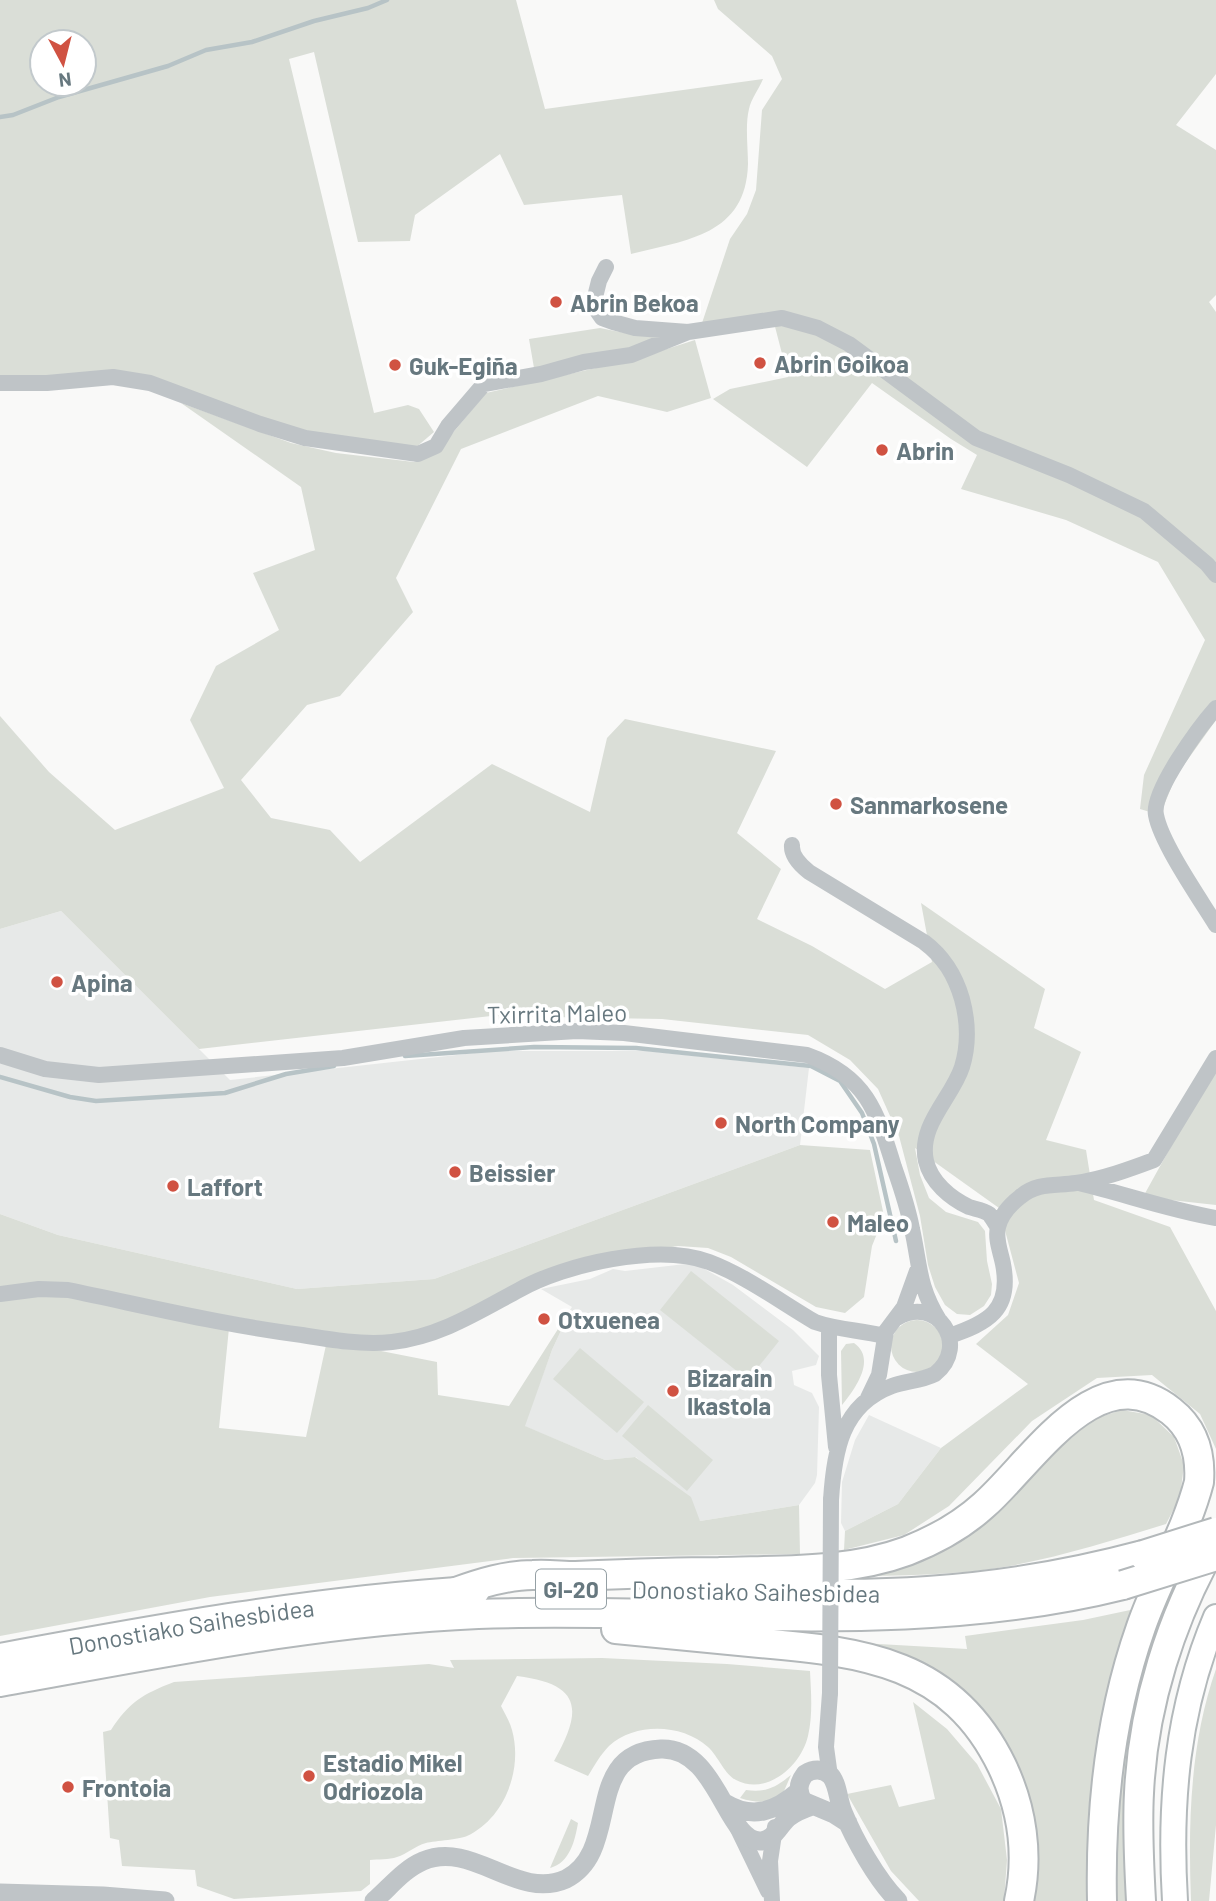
<svg xmlns="http://www.w3.org/2000/svg" width="1216" height="1901" font-family="Barlow,sans-serif">
<style>
.built{fill:#e7e9e8}
.green{fill:#daded7;fill-rule:evenodd}
.lines{fill:none;stroke-linecap:round;stroke-linejoin:round}
.stream{stroke:#b7c3c6;stroke-width:4.5}
.primary-casing{stroke:#b3b9bb;stroke-width:28}
.motorway-casing{stroke:#b3b8ba;stroke-width:32}
.minor{stroke:#bfc4c7;stroke-width:16}
.tertiary{stroke:#bfc4c7;stroke-width:19}
.primary{stroke:#fff;stroke-width:24}
.motorway{stroke:#fff;stroke-width:28}
.motorway-bridge-casing{stroke:#b3b8ba;stroke-width:32;stroke-linecap:butt}
.minor-bridge{stroke:#bfc4c7;stroke-width:16}
.motorway-bridge{stroke:#fff;stroke-width:28}
.poi-dot{fill:#d05242;stroke:#fff;stroke-width:2.5}
.labels{text-anchor:middle;dominant-baseline:central;stroke-width:7;stroke-linejoin:round;paint-order:stroke}
.shield{fill:#fff;stroke:#95a0a5;stroke-width:2}
.shield-label{font-size:23px;font-weight:bold;fill:#67787f}
.poi-label{font-size:24px;font-weight:bold;fill:#67787f;stroke:#fff;text-anchor:start}
.street-label{font-size:24px;fill:#67787f;stroke:#fff}
</style>
<rect width="100%" height="100%" fill="#f9f9f8"/>
<path class="built" d="M61 911 230 1080 493 1051H647L809 1068 800 1145 434 1279 297 1289 58 1235 0 1214V929Z
M694 1263 733 1285 793 1330 819 1356 816 1365 792 1371 794 1385 812 1393 819 1407 817 1475 815 1483 799 1505 700 1521 636 1457 605 1460 524 1426 552 1350 572 1307 541 1289 590 1279 613 1269 625 1271Z
M869 1415 941 1448 898 1504 845 1531 841 1523 842 1482 855 1440Z"/>
<path class="green" d="M0 0H516L545 109 763 79C759 89 751 99 749 109 745 125 748 147 748 164 746 235 687 240 631 254L622 195 524 205 500 154 415 215 410 241 358 242 314 52 289 59 374 413 408 405 419 409 434 432 414 449 328 437 283 426 160 382 0 380ZM42 42H84V84H42Z
M714 0H1216V74L1176 125 1216 150V295L1209 302 1216 312V720L1176 776 1160 815 1140 809 1144 775 1205 640 1158 562 1066 520 961 489 977 455 951 439 872 383 807 467 713 399 730 389 788 377 772 315 702 323 730 239 747 214 756 190 762 110 782 79 772 56 718 9Z
M600 328 625 333 668 336 623 352 534 368 529 339Z
M695 340 711 398 667 412 598 396 461 449 396 578 413 612 340 696 307 705 241 780 271 818 330 830 360 862 492 764 590 812 607 738 625 719 776 751 737 833 781 869 757 919 812 946 885 989 932 962 921 903 1045 989 1034 1028 1081 1052 1046 1140 1086 1150 1094 1200 1170 1227 1216 1311V1449L1200 1414 1152 1375 1097 1378 1032 1421 949 1506 904 1535 844 1550 845 1531 898 1504 941 1448 1028 1384 976 1344 1008 1315 1019 1283 999 1208 915 1148 920 1175 929 1198 946 1212 978 1222 985 1231 987 1261 992 1284 991 1295 984 1306 970 1315 957 1314 945 1305 935 1287 928 1265 920 1216 899 1136 878 1089 850 1060 808 1035 662 1019 491 1016 199 1049 61 911 0 929V716L49 772 115 830 224 788 190 720 216 666 279 630 253 573 315 550 301 487 181 403 291 443 336 453 414 462 436 453 486 393 635 359Z
M1216 1065V1205L1143 1197Z
M800 1145 870 1150 884 1216 872 1246 864 1297 845 1313 816 1307 731 1257 708 1248 678 1246 611 1257 421 1334 357 1339 125 1297 0 1289V1214L58 1235 297 1289 434 1279Z
M691 1271 779 1341 748 1380 660 1310Z
M34 1295 86 1298 229 1328 219 1428 306 1437 326 1345 376 1350 437 1362 438 1395 509 1406 572 1307 552 1350 525 1426 605 1460 635 1457 691 1497 700 1521 799 1505 800 1554 513 1558 210 1597 0 1636V1299Z
M891 1346a26 26 0 1 1 52 0a26 26 0 1 1-52 0Z
M854 1343C877 1359 855 1389 842 1405L841 1351 846 1344Z
M580 1348 644 1402 617 1433 553 1379Z
M648 1405 713 1460 687 1491 622 1436Z
M1122 1410 1151 1415 1174 1437 1184 1465 1180 1497 1166 1524C1114 1540 1063 1556 1010 1566 956 1576 899 1575 844 1577L935 1552 1094 1419Z
M1135 1609 1098 1752 1088 1844V1901H1031L1011 1758 861 1643 967 1649 965 1636 1083 1620Z
M602 1658 727 1664 810 1671C811 1693 813 1714 808 1736 801 1766 767 1796 736 1780 725 1775 718 1756 708 1747 682 1724 636 1722 609 1746 601 1754 594 1766 588 1776L554 1761C583 1710 582 1684 517 1676L501 1706C505 1714 510 1722 512 1730 523 1769 505 1818 467 1836 462 1839 435 1841 426 1843 415 1846 407 1854 397 1857 389 1860 378 1859 370 1860V1884L361 1891 234 1899 197 1886 195 1870 122 1866 119 1840 110 1838 103 1732 111 1730C129 1702 143 1694 174 1682L429 1664 454 1668 450 1660Z
M1216 1669V1825L1209 1901H1191C1188 1823 1190 1743 1216 1669Z
M1138 1673 1124 1787V1866L1127 1901H1112L1118 1774Z
M913 1702 947 1729 977 1764 1001 1809 1007 1860 1004 1901H919L891 1871 847 1794 891 1785 899 1807 935 1799Z
M791 1775 781 1798C765 1803 756 1803 740 1798L746 1790C766 1793 776 1787 791 1775Z
M571 1819 578 1823C575 1840 570 1863 550 1868Z"/>
<g class="lines">
<path class="stream" d="M0 117 13 115 59 97 168 66 206 50 252 42 314 21 368 8 387 0
M405 1056 534 1047 636 1048 811 1066 840 1081 862 1113 874 1144 896 1241
M0 1077 70 1097 96 1101 225 1093 286 1074 334 1066"/>
<g class="primary-casing">
<path id="primary" d="M1175 1901C1169 1802 1177 1709 1216 1617"/>
</g>
<g class="motorway-casing">
<g id="motorway">
<path d="M684 1590C765 1592 847 1597 928 1591 1001 1586 1072 1574 1143 1555"/>
<path d="M456 1592C481 1583 507 1575 533 1575 548 1574 562 1576 576 1576 623 1574 671 1572 719 1572 781 1570 848 1573 907 1551 935 1540 962 1525 984 1505 1032 1463 1097 1353 1171 1411 1194 1429 1201 1455 1199 1482 1186 1532 1158 1578 1141 1627 1110 1715 1100 1808 1102 1901"/>
<path d="M616 1629C664 1634 712 1638 760 1643 863 1652 952 1662 1002 1766 1022 1808 1029 1855 1019 1901"/>
<path id="s1" d="M0 1658C158 1629 315 1600 475 1591"/>
<path d="M0 1682C158 1654 317 1621 478 1614 693 1606 911 1638 1123 1585"/>
<path d="M1141 1901C1139 1865 1137 1829 1139 1793 1143 1706 1171 1618 1214 1543"/>
</g>
</g>
<path class="minor" d="M606 267 599 281 593 305 602 318 613 322 635 328 688 332
M0 383H47L113 377 150 383 260 424 305 438 418 454 436 446 448 426 484 384 541 374 584 362 631 355 688 332 782 318 818 328 849 344 976 438 1069 475 1144 511 1207 564 1216 575
M1216 708C1200 726 1151 792 1156 815 1161 843 1200 899 1216 925
M792 845C791 856 800 865 809 872L924 942C944 957 955 975 962 999 968 1021 969 1044 962 1067 952 1098 918 1125 926 1161 931 1182 950 1198 969 1207 975 1209 984 1210 989 1214 992 1217 995 1224 998 1227
M0 1055 45 1069 99 1075 343 1058 464 1038 577 1031 624 1033 807 1055C866 1076 877 1111 894 1167 901 1187 908 1208 912 1229 920 1265 918 1286 939 1320
M1079 1183C1125 1194 1169 1210 1216 1218
M0 1294 39 1289 68 1290C146 1306 223 1325 302 1335 332 1340 362 1345 392 1342 439 1337 478 1312 519 1290 565 1264 658 1243 709 1262 746 1276 781 1302 815 1322 838 1330 861 1330 884 1336
M829 1327V1375L836 1447
M949 1336C988 1323 1012 1310 1003 1264 1001 1253 995 1239 998 1227 1001 1215 1011 1204 1020 1197 1037 1182 1056 1186 1076 1183 1103 1179 1130 1169 1154 1160L1216 1058
M868 1398 879 1375 886 1331 904 1307 917 1271
M831 1500C834 1452 841 1405 892 1386 906 1381 921 1381 935 1374 971 1345 936 1294 897 1318
M830 1693 826 1747 830 1776
M738 1829 768 1891
M772 1901 770 1861 775 1827"/>
<path class="tertiary" d="M725 1803C753 1820 776 1811 799 1791
M848 1823 834 1814 803 1801C797 1791 798 1783 805 1774 813 1769 822 1768 830 1775 838 1783 838 1801 843 1812 854 1839 877 1880 898 1901
M0 1893 103 1896 165 1901
M374 1901C390 1887 404 1869 423 1861 473 1840 517 1901 566 1879 623 1850 581 1752 661 1749 718 1747 726 1843 761 1841 774 1840 779 1826 788 1818 795 1812 803 1809 812 1806"/>
<use href="#primary" class="primary"/>
<use href="#motorway" class="motorway"/>
<g class="motorway-bridge-casing">
<path id="motorway-bridge" d="M1143 1555 1216 1532
M1123 1585 1216 1556"/>
</g>
<path class="minor-bridge" d="M830 1693 831 1500"/>
<use href="#motorway-bridge" class="motorway-bridge"/>
</g>
<g class="poi-dot">
<circle cx="556" cy="302" r="7"/>
<circle cx="760" cy="363" r="7"/>
<circle cx="395" cy="365" r="7"/>
<circle cx="882" cy="450" r="7"/>
<circle cx="836" cy="804" r="7"/>
<circle cx="57" cy="982" r="7"/>
<circle cx="721" cy="1123" r="7"/>
<circle cx="455" cy="1172" r="7"/>
<circle cx="173" cy="1186" r="7"/>
<circle cx="833" cy="1222" r="7"/>
<circle cx="544" cy="1319" r="7"/>
<circle cx="673" cy="1391" r="7"/>
<circle cx="309" cy="1776" r="7"/>
<circle cx="68" cy="1787" r="7"/>
</g>
<g class="labels">
<rect class="shield" x="536" y="1569.5" width="70" height="39" rx="5"/>
<g class="shield-label">
<text x="571" y="1589">GI-20</text>
</g>
<g class="poi-label">
<text x="570" y="302">Abrin Bekoa</text>
<text x="774" y="363">Abrin Goikoa</text>
<text x="409" y="365">Guk-Egiña</text>
<text x="896" y="450">Abrin</text>
<text x="850" y="804">Sanmarkosene</text>
<text x="71" y="982">Apina</text>
<text x="735" y="1123">North Company</text>
<text x="469" y="1172">Beissier</text>
<text x="187" y="1186">Laffort</text>
<text x="847" y="1222">Maleo</text>
<text x="558" y="1319">Otxuenea</text>
<text x="687" y="1377">Bizarain<tspan x="687" dy="28">Ikastola</tspan></text>
<text x="323" y="1762">Estadio Mikel<tspan x="323" dy="28">Odriozola</tspan></text>
<text x="82" y="1787">Frontoia</text>
</g>
<g class="street-label">
<text transform="translate(557 1013) rotate(-1)">Txirrita Maleo</text>
<text transform="translate(756 1591) rotate(1)">Donostiako Saihesbidea</text>
<text stroke="none"><textPath href="#s1" startOffset="194">Donostiako Saihesbidea</textPath></text>
</g>
</g>
<g transform="translate(63 63) rotate(173)"><circle r="33" fill="#ffffff" stroke="#c2c9cc" stroke-width="2"/>
<path d="M0-5L12 26L0 18L-12 26Z" fill="#d05242"/>
<text y="-10" font-size="19" font-weight="bold" text-anchor="middle" fill="#67787f">N</text>
</g>
</svg>
